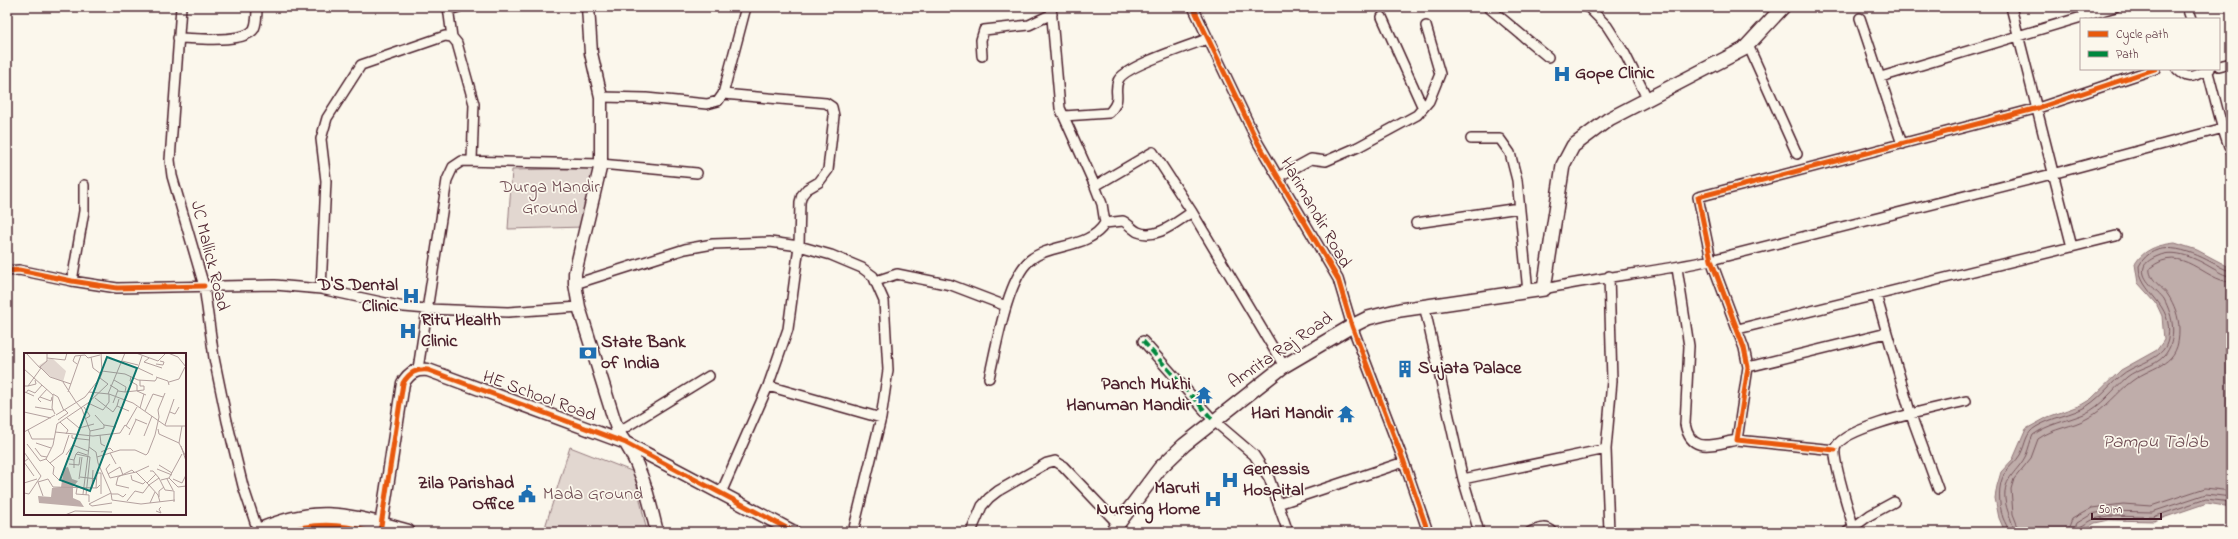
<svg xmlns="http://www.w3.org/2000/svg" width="2238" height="539" font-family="'Indie Flower',sans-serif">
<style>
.green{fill:#e2d7d0;stroke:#967b7e}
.water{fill:#bfadaa;stroke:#907477}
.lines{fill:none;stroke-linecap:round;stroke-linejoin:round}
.shore{stroke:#79585e;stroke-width:1}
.minor-casing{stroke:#4a1f2b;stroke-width:12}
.tertiary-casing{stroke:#4a1f2b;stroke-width:15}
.secondary-casing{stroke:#4a1f2b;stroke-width:16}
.trunk-casing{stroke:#4a1f2b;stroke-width:18}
.minor{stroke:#fbf7ec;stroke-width:9}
.tertiary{stroke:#fbf7ec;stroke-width:12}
.secondary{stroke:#fbf7ec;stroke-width:13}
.trunk{stroke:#fbf7ec;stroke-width:15}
.quiet{stroke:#00873e;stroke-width:4;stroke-dasharray:8 4;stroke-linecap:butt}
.cycleway-casing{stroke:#fbf7ec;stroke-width:8}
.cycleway{stroke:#e8590c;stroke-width:5}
.labels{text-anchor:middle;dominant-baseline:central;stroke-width:3.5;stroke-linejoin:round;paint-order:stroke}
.poi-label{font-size:18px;font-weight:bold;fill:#4a1f2b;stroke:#fbf7ec;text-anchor:start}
.park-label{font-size:18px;fill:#704d54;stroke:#fbf7ec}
.street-label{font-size:18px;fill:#4a1f2b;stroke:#fbf7ec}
.water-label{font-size:19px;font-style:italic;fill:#6d4a51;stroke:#fbf7ec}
.inset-road{fill:none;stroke:#b4a19f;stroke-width:1}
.view{fill:#0f766e;fill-opacity:0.15;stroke:#0f766e;stroke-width:2}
.inset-edge{fill:none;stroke:#4a1f2b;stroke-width:2}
</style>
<rect width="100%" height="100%" fill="#fbf7ec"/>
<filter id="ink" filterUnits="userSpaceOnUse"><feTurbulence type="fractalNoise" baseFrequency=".025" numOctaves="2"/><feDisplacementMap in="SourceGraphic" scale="8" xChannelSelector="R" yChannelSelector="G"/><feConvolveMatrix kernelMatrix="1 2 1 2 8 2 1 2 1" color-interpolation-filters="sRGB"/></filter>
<g filter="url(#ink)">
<path class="green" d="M593 168 585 227 508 229 512 170Z
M570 447 634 472 647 532H546V524Z"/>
<path class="water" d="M2175 243 2197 250 2231 268V507L2207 503 2154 521 2109 520 2095 523 2079 532H2005L1999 518 1995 498 1997 486 2001 472 2013 459 2026 429 2048 417 2081 405 2091 399 2121 370 2157 350 2164 340 2162 316 2156 303 2138 283 2135 264C2144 249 2158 245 2175 243Z"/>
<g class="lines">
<path class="shore" d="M2009 532C2008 527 2005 523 2003 518 1999 505 1997 485 2005 473 2009 466 2016 462 2020 455 2026 444 2025 433 2036 427 2052 417 2072 415 2087 406 2103 396 2116 376 2131 369 2144 362 2165 357 2168 339 2174 302 2139 294 2139 266 2154 237 2189 250 2211 262 2218 265 2224 270 2231 271
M2014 532C2013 521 2006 511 2005 499 2003 477 2018 472 2026 455 2029 448 2030 441 2033 435 2048 424 2067 421 2084 414 2102 406 2113 389 2127 377 2138 368 2154 367 2164 356 2178 340 2173 316 2164 299 2158 290 2140 280 2144 267 2145 262 2153 258 2158 256 2175 248 2197 259 2212 268 2218 271 2224 276 2231 276
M2020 532 2013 514 2011 489 2014 479 2031 458 2038 439C2053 428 2073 427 2088 418 2107 408 2117 392 2132 381 2155 364 2180 367 2179 329 2179 317 2174 304 2168 295 2162 287 2148 278 2150 268 2182 242 2204 281 2231 282
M2067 532 2072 519 2092 508 2123 504 2151 506 2205 488 2231 491
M2073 532 2077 523 2092 514 2107 511 2152 512 2206 494 2231 497
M2078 532 2080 527 2094 519 2108 516 2153 517 2206 499 2231 502"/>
<g class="minor-casing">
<path id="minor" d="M181 7 170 160 172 176 204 286 214 358 227 421 243 486 258 531
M448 7 452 37
M1051 7 1060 108 1095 186 1153 152 1192 212 1284 366
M1193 7 1258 143 1338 279 1352 326 1404 462 1428 532
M1488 7 1548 57
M1588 7 1607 26 1625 54 1648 100
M2011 7 2072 247
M2187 7 2191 19
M449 10 459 7
M1382 17 1423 108
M1860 18 1902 144
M178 38C194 38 244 44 254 29 257 23 257 13 257 7
M1748 45 1797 154
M982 56 981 40 984 30 1029 25 1052 14
M2219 66 2231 63
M2177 69C2191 83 2194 74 2210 69
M2207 69C2215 96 2220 125 2231 151
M1881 77 2115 7
M601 97 646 98 707 104 718 101 723 94 746 7
M1064 116 1109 113C1123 98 1113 94 1118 81 1122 67 1191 45 1207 39
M1471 139H1500L1510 153 1517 180 1528 292
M1278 177 1311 159 1326 161 1358 147 1417 115 1429 101 1440 74 1426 26
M1105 223 1123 221C1129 224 1133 230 1138 232 1157 240 1176 222 1192 212
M1416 223 1519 208
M1677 268 1689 346 1685 424C1691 455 1713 444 1737 440
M7 271 19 270 72 281 117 288 275 285 321 289 404 307 427 309 508 312 579 307
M1609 276 1612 381 1606 449 1609 532
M72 281 84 211V185
M876 281 897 274 951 285 1006 306
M575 284 685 249 713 244 770 242 799 246 831 255 862 268 873 276 884 301 888 370 881 418 853 532
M321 289 326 181 321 139 327 118 361 65 445 36 452 37 457 43 474 104 472 160
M1544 289C1600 277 1656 272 1711 260L2052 174 2231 126
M1876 295 1887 333
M1424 305 1463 479 1479 532
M1738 329 2116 236
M1143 341 1213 420 1254 455 1269 478 1288 532
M1748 367 1887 333 1911 415 1938 489
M418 369 447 180 453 167 462 161 601 164 697 173
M989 378C996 349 1007 279 1030 260 1050 243 1090 249 1105 223L1102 204 1095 186
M768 386 881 418
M618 432 709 376
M1835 450 1737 440 1748 367 1744 348 1711 260 1698 197 2038 108 2155 69
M1463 479 1606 449
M721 493 768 386 788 329 799 246 800 202 802 195 807 189 819 182 828 170 834 116 832 107 826 103 723 94
M1278 504 1404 462
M1853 526C1849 510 1833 463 1835 449 1840 426 1943 407 1966 401
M301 532 302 526
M971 532 982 506 989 498 998 491 1047 463 1055 461 1063 466 1118 524
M1530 532C1538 529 1546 525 1553 532
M1847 532 1870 515 1894 502"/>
</g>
<g class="tertiary-casing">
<path id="tertiary" d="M588 7 591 53 601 97V164L575 273V284L579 307 618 432C641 463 648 495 657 532
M380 532 403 383C410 372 416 369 428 370L626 443 794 532"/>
</g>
<g class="secondary-casing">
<path id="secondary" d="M1112 532 1160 468 1184 445 1284 366 1352 326 1368 318 1400 310 1544 289 1563 165 1573 146 1609 119 1744 49 1783 7"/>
</g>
<g class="trunk-casing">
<path id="trunk" d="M257 532C317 505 347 516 407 532"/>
</g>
<use href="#minor" class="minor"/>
<use href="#tertiary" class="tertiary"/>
<use href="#secondary" class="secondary"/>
<use href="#trunk" class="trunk"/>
<path class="quiet" d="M1143 341 1213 420"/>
<g class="cycleway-casing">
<path id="cycleway" d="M1193 7 1258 143 1338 279 1352 326 1404 462 1428 532
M7 271 19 270 72 281 117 288 204 286
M1835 450 1737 440 1748 367 1744 348 1711 260 1698 197 2038 108 2155 69
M283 532C313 523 339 523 369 532
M380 532 403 383C410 372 416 369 428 370L626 443 794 532"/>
</g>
<use href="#cycleway" class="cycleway"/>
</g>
</g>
<defs>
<g id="hospital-bare" transform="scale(1.38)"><path d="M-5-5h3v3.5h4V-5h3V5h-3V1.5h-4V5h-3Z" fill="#1f6fb2" stroke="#fbf7ec" stroke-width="2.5" paint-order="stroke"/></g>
<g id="bank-bare" transform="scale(1.38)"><path d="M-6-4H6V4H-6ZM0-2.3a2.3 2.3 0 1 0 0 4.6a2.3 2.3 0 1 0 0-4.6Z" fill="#1f6fb2" stroke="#fbf7ec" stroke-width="2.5" paint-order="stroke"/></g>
<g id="building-bare" transform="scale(1.38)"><path d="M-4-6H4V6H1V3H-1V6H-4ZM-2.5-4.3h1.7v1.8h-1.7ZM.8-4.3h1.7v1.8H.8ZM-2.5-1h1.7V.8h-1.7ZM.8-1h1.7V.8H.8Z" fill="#1f6fb2" stroke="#fbf7ec" stroke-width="2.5" paint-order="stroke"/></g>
<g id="temple-bare" transform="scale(1.38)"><path d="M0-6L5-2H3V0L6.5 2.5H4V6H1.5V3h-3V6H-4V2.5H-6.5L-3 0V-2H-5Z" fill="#1f6fb2" stroke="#fbf7ec" stroke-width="2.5" paint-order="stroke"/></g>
<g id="civic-bare" transform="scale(1.38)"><path d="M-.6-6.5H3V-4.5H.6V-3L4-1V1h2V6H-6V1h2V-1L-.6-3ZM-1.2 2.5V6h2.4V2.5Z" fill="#1f6fb2" stroke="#fbf7ec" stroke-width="2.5" paint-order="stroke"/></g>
</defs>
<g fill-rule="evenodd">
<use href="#hospital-bare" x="1562" y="74"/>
<use href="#hospital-bare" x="411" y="296"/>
<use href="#hospital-bare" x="408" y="331"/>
<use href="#bank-bare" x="588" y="353"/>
<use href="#building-bare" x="1405" y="369"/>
<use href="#temple-bare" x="1204" y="395"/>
<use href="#temple-bare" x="1346" y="414"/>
<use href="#hospital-bare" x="1230" y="480"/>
<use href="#civic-bare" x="527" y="494"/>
<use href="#hospital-bare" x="1213" y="499"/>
</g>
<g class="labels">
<g class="poi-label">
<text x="1575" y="74">Gope Clinic</text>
<text x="398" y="286" text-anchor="end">D'S Dental<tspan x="398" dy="21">Clinic</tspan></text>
<text x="421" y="321">Ritu Health<tspan x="421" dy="21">Clinic</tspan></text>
<text x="601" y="343">State Bank<tspan x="601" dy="21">of India</tspan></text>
<text x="1418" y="369">Sujata Palace</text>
<text x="1191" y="385" text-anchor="end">Panch Mukhi<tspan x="1191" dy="21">Hanuman Mandir</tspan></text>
<text x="1333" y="414" text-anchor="end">Hari Mandir</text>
<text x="1243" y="470">Genessis<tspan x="1243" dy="21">Hospital</tspan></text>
<text x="514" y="484" text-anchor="end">Zila Parishad<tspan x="514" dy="21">Office</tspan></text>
<text x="1200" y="489" text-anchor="end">Maruti<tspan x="1200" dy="21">Nursing Home</tspan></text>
</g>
<g class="park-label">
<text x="550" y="188">Durga Mandir<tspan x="550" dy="21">Ground</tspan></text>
<text x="593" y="495">Mada Ground</text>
</g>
<g class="street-label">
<text transform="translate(1315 213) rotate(60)">Harimandir Road</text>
<text transform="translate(209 256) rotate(76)">JC Mallick Road</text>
<text transform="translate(1281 351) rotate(-34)">Amrita Raj Road</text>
<text transform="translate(539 397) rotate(20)">HE School Road</text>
</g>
<g class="water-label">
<text x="2155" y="442">Pampu Talab</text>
</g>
</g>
<g transform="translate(24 353)">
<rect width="162" height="162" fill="#fbf7ec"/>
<path d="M25 6H29L42 18 39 29 27 24 14 13Z" fill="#e2d7d0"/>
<path d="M44 114 48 126 54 128 49 134V145L56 148 60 154 15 150 14 143 27 144 28 135 37 134 40 115Z" fill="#bfadaa"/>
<path class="inset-road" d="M2 0 16 15M23 0V8L16 14 26 24 47 31M112 0 134 8 142 0M144 0 154 4 162 14M118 3 114 15 129 22M67 4 69 15 77 21M23 5 41 7 43 0M125 5 120 9 138 15M98 8 114 12M53 11 49 8 51 3 61 2 64 5 76 2M132 11 139 12 140 9 136 8M0 16 29 42 28 55 31 61M78 18 101 21 114 27 131 28 133 25M107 24 106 28 113 32V38L122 42M132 24 144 28 145 32M90 27 102 34 101 39 94 38M39 29 52 49M145 29 155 26 161 14M86 32 94 37 89 50M0 33H4L17 15M4 33 12 31 11 27M44 39 57 2M65 39 85 41 109 50 142 73H162M101 39 120 37V33H116V27M2 40 4 37 11 40 18 32M29 41 34 44 40 58M84 41 101 0M0 42 1 39 10 43M16 44 27 48 28 44M71 45 89 59 93 53M95 46 93 53 105 58M17 49 14 46 23 36M52 49 58 56 66 78 65 94 72 99 74 110 87 140 65 151 68 153 88 150M64 50 79 57 85 49V41M11 54 29 57M60 54 66 63 61 66M116 55 120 41M121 58 129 41 139 44M0 59 27 65M146 59 151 61 155 54M32 62 61 44 76 25 78 20 77 0M71 62 80 72M43 65 55 75 70 71M111 66 123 71M34 67 44 60 41 57M36 69 44 77 42 81M141 72 150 46M102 73 113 54M158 73 155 90 162 104M134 76 135 81 155 90M4 77 8 86H30M66 78 80 75V72L92 74M0 79 31 62M31 79 69 83 96 80 101 72 106 76M48 82V85L66 87M76 82 77 91 81 93M105 82 112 67M120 83 128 63M12 90 27 95M3 91 16 108 22 106M157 93 162 108M11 95 17 103 23 104M0 99 17 123 5 141 0 140M77 99 86 95 89 98M86 100 92 111M52 101 54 99 63 102M42 102 49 92 64 98M73 104 96 97H111L122 102 124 100 131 82 135 64 134 57 141 40M5 105 0 109 10 123M22 106 29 92 33 71 64 50 84 31 76 25M22 106 30 114 29 121 35 127M45 106 50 107V115M50 107 52 101 66 104 62 142M26 110 39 100 45 82M45 111 55 112 56 104M86 111 82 116 86 125 112 119M135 112 148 120M133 116 148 122M126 118H129L135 125M84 121 96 114 99 122M107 122 108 127 119 131 121 129M56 124 73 126M145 125 158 101M55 126 58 104M143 126 149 137M149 126 158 130 162 122M137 127 145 125 154 134 162 133M14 129 24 126 29 134 73 135 76 132M14 129 19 143M0 130 13 126M123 130 132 121M53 135 52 141 65 142V149M68 135 69 117M72 135 73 120H77V141M105 135 92 132 94 124 108 117 111 120M87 140 88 147 117 151 151 147M59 141 65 94M87 141H94L99 144 102 141M135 144V138L140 134M103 148 111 138 119 140 125 132 112 119 125 113M136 149 134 142 125 132 135 125 141 137 150 138V149M126 150 131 139M132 158 137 160 135 156 137 154M41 162 51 158 88 159"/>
<path class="view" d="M83 4 113 15 66 138 36 127Z"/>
<rect width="162" height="162" class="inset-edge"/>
</g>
<rect width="2238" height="539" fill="none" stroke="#fbf7ec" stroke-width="24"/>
<rect x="12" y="12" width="2214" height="515" fill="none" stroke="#4a1f2b" stroke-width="1.5" filter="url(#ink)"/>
<rect x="2080" y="18" width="140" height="52" fill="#fbf7ec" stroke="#b4a19f"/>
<rect x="2088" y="31" width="20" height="6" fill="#e8590c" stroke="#b4a19f"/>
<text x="2116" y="38" font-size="12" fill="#4a1f2b">Cycle path</text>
<rect x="2088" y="51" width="20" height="6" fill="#00873e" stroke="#b4a19f"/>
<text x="2116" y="58" font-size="12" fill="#4a1f2b">Path</text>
<path d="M2092 513v6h69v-6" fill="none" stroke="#4a1f2b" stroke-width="2"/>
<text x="2098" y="513" font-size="12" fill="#4a1f2b" stroke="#fbf7ec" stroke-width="3" paint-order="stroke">50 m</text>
</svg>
